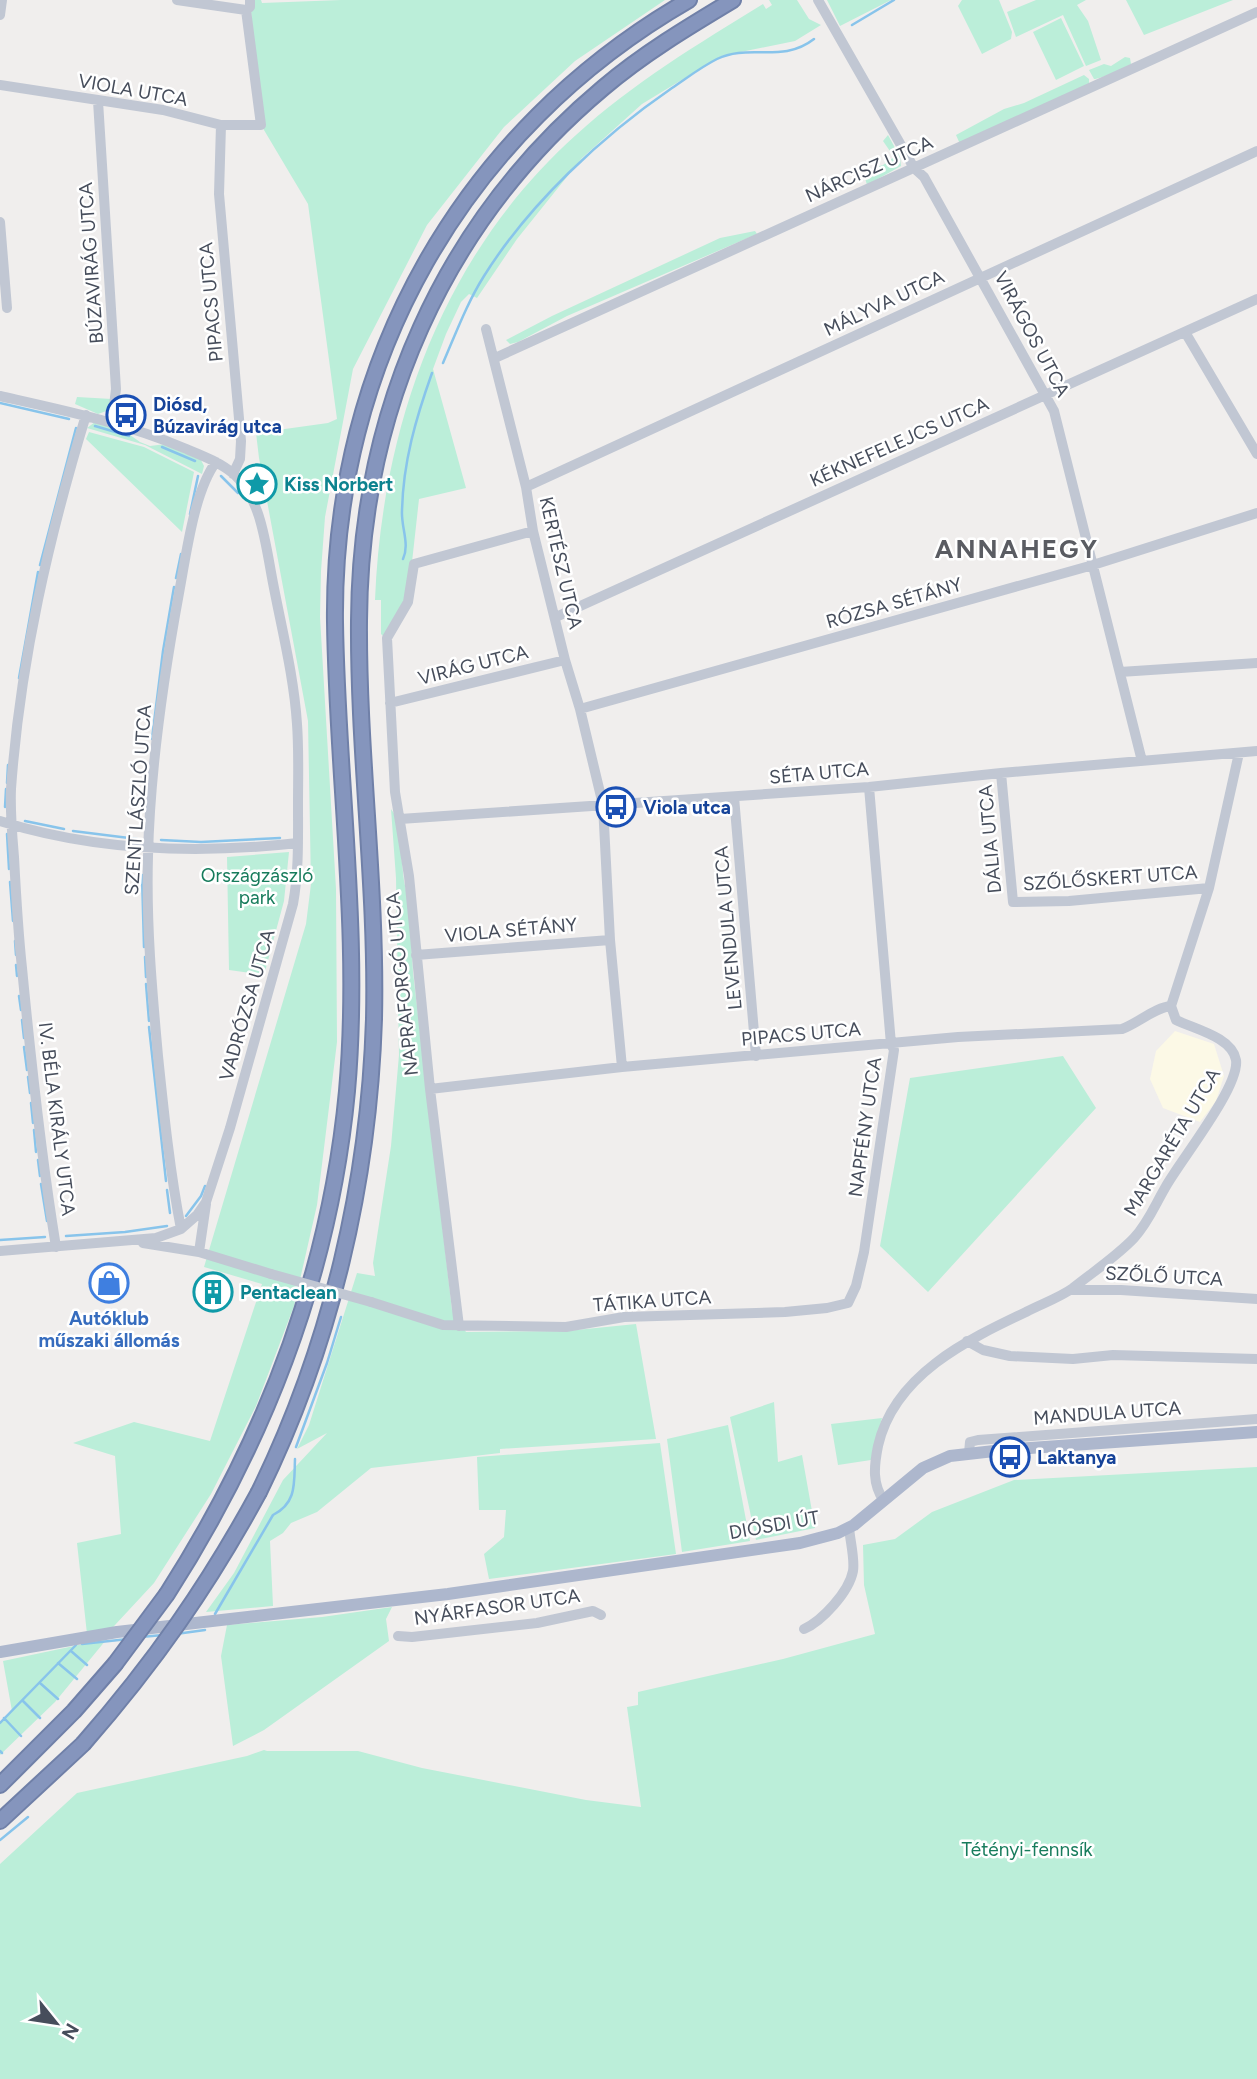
<svg xmlns="http://www.w3.org/2000/svg" width="1257" height="2079" font-family="Figtree,sans-serif">
<style>
.commercial{fill:#fcf9e6}
.green{fill:#bbeed9}
.lines{fill:none;stroke-linecap:round;stroke-linejoin:round}
.stream{stroke:#88c4eb;stroke-width:2.5}
.highway-casing{stroke:#7080a8;stroke-width:18}
.minor{stroke:#c1c7d3;stroke-width:10}
.major{stroke:#adb7cd;stroke-width:12}
.highway{stroke:#8595bd;stroke-width:14}
.highway-bridge-casing{stroke:#7080a8;stroke-width:18;stroke-linecap:butt}
.minor-bridge{stroke:#c1c7d3;stroke-width:10}
.highway-bridge{stroke:#8595bd;stroke-width:14}
.labels{text-anchor:middle;dominant-baseline:central;stroke-width:5;stroke-linejoin:round;paint-order:stroke}
.street-label{font-size:19px;fill:#464d5b;stroke:#fff}
.transit-label{font-size:19px;font-weight:bold;fill:#164399;stroke:#fff;text-anchor:start}
.culture-label{font-size:19px;font-weight:bold;fill:#0d838f;stroke:#fff;text-anchor:start}
.park-label{font-size:19px;fill:#177c5c;stroke:#fff}
.shop-label{font-size:19px;font-weight:bold;fill:#366cbe;stroke:#fff}
.district-label{font-size:26px;font-weight:bold;letter-spacing:2px;fill:#5a5c62;stroke:#fff}
</style>
<rect width="100%" height="100%" fill="#f0eeed"/>
<path class="commercial" d="M1175 1031 1214 1044 1224 1076 1216 1101 1200 1122 1163 1108 1150 1079 1156 1051Z"/>
<path class="green" d="M250 0H261L262 3 341 0H665L575 61 504 127 427 225 353 369 325 517 321 571 320 617 336 889 337 1042 317 1205 294 1306 256 1406 211 1494 154 1583 102 1639 106 1640 55 1702 0 1755V1722L12 1711 3 1661 88 1643 77 1543 121 1534 115 1456 73 1443 134 1422 210 1441 262 1284 204 1267 306 924 311 884 308 721 259 458 256 433 328 423 337 419 308 204 261 125Z
M769 0H797L809 19 821 25 795 41 721 56 642 104 582 158 517 239 477 298 469 294 461 302 446 334 433 369 466 488 419 499 410 580 401 612 384 637 381 634V600H375C382 425 443 254 576 135 633 83 698 44 763 4L766 9 772 5Z
M827 0H891L840 26Z
M962 0H999L1012 32 1011 39 982 54 958 6Z
M1036 0H1086L1077 5 1088 21 1101 60 1086 66 1063 15 1016 37 1007 12Z
M1126 0H1233L1144 35Z
M1061 18 1084 66 1056 80 1033 32Z
M1125 57 1130 58 1131 64C1123 69 1101 79 1094 79L1089 70 1104 64 1111 66Z
M1084 75 1089 79V85L960 144 956 135 1004 109 1024 103Z
M888 135 900 157 901 166 867 185 865 178 871 169 883 165 894 157 883 141Z
M755 231 757 234 567 316 518 342 510 344 506 340 552 316 720 238Z
M77 397 112 399 109 410 98 414 75 404Z
M95 422 123 430 140 442 150 446 166 444 201 460 204 466 202 474 145 445 87 428Z
M89 432 144 447 194 472 182 532 86 439Z
M391 809 397 818 404 881 409 905 413 972 452 1310 466 1332 566 1331 636 1324 656 1439 500 1449V1453L371 1468 317 1512 291 1523 283 1533 270 1541 273 1606 206 1612 234 1573 283 1480 327 1433 297 1449 309 1425 357 1273 375 1276 373 1263 391 1146 399 1055 396 878Z
M289 852 284 901 264 975 229 970 227 857Z
M1063 1056 1096 1108 928 1292 880 1246 910 1078Z
M774 1402 778 1462 802 1455 815 1528 756 1540 730 1417Z
M882 1418 871 1460 838 1465 831 1424Z
M728 1425 750 1541 682 1552 667 1439Z
M660 1443 676 1554 489 1579 484 1554 504 1537 506 1510H479L477 1457Z
M1257 1467V2079H0V1864L77 1793 247 1756 264 1750 267 1751H358L422 1768 586 1800 641 1807 627 1707 638 1705V1692L783 1659 875 1634 864 1585 863 1545 895 1539 932 1512 1014 1480Z
M392 1607 386 1619 389 1641 264 1730 233 1746 221 1656 227 1625 322 1617Z"/>
<g class="lines">
<path class="stream" d="M852 25 894 0
M443 363C456 333 467 303 484 276 529 204 602 136 672 88 687 78 701 67 717 59 749 43 782 64 814 39
M0 403 69 419
M95 426 129 436
M162 447 195 461
M221 476 238 493
M190 514 198 476
M403 559C410 544 401 527 402 511 403 462 416 418 432 373
M40 565 76 428
M176 578 181 554
M19 678 38 572
M152 739 163 651 174 587
M7 783 8 765
M5 807 6 789
M25 821 64 829
M73 831 137 839
M7 834 9 869
M161 840 201 842 280 838
M142 875 144 947
M10 882 13 921
M15 941 16 955
M145 957 146 977
M16 965 17 976
M146 984 149 1021
M19 996 21 1010
M22 1020 24 1038
M149 1027 166 1181
M24 1047 27 1070
M28 1077 30 1093
M31 1103 33 1123
M34 1130 36 1152
M38 1160 40 1176
M41 1184 47 1221
M167 1190 170 1213
M186 1216 201 1196 205 1186
M66 1236 125 1232 167 1226
M0 1240 45 1237
M296 1447 327 1363 341 1317
M215 1614 273 1515C297 1503 294 1483 295 1459
M176 1634 205 1630
M141 1637 163 1635
M82 1644 128 1639
M71 1651 87 1665
M58 1663 77 1679
M40 1683 58 1699
M23 1701 40 1718
M4 1718 21 1736
M0 1723 76 1645
M0 1751 2 1753
M0 1840 28 1817"/>
<g class="highway-casing">
<path id="highway" d="M259 1492C331 1345 369 1182 374 1019 377 886 358 754 359 621 360 413 442 223 603 88 643 54 688 27 733 0
M167 1594C265 1441 330 1272 347 1091 361 934 337 778 335 622 332 361 463 130 689 0
M0 1785 74 1711 115 1664
M0 1821 83 1744"/>
</g>
<path class="minor" d="M177 0 246 10
M818 0 914 168 924 177 1054 411 1142 761
M0 15 2 0
M0 85 163 110 221 125H261L246 10 250 7V0
M98 101 116 389 112 422
M221 125 219 194 241 441 240 459 233 474
M0 222 7 308
M486 329 526 487 533 531 565 660 580 709 603 805 610 940 622 1067
M1185 332 1257 454
M495 358 1257 12
M0 396C62 410 125 423 184 448 201 455 220 462 235 475 262 500 266 548 273 583 282 630 294 677 297 724 299 751 298 778 298 804 298 838 299 871 293 904L230 1128 206 1202 197 1215 181 1229 156 1238 0 1251
M526 487 1257 151
M556 617 1257 299
M1120 672 1257 663
M390 703 565 660
M580 709 1093 565 1257 513
M1001 773 1013 902 1069 901 1209 888
M734 797 756 1056
M400 819 869 787 1001 773 1257 751
M0 821C95 851 200 854 298 843
M416 955 610 940
M430 1089 622 1067 958 1037 1122 1029C1138 1023 1156 1007 1171 1006
M181 1229C170 1172 164 1114 158 1056 152 990 146 923 148 856 150 768 163 680 179 593 186 556 194 491 216 462
M143 1243 199 1252 271 1274
M56 1247C41 1155 31 1062 22 968 18 931 16 895 14 857 12 834 10 812 11 789 20 661 49 537 86 415
M199 1252 206 1204
M1070 1290H1121L1257 1299
M371 1302 443 1325 566 1327 624 1317 785 1312 827 1308 848 1303 856 1286 864 1252 894 1050 891 1044 869 787
M459 1326 430 1089 409 876 395 792 387 638 408 602 414 564 533 531
M967 1341 983 1350 1010 1356 1073 1359 1113 1355 1257 1359
M969 1453 970 1442 978 1440 1257 1419
M884 1501C872 1484 874 1466 878 1446 894 1375 967 1340 1026 1312 1041 1304 1059 1298 1073 1288 1093 1272 1117 1256 1134 1238 1148 1223 1155 1205 1165 1188 1179 1162 1240 1087 1236 1060 1232 1037 1194 1029 1176 1020L1171 1006 1209 888 1239 753
M804 1629C822 1621 849 1592 853 1571 855 1559 850 1541 849 1527
M398 1636 412 1637 537 1623 593 1611 601 1615"/>
<path class="major" d="M0 1652 117 1632 448 1594 800 1543 838 1533 854 1525 923 1468 950 1456 1003 1450 1257 1432"/>
<use href="#highway" class="highway"/>
<g class="highway-bridge-casing">
<path id="highway-bridge" d="M115 1664 167 1594
M83 1744C154 1663 208 1586 259 1492"/>
</g>
<path class="minor-bridge" d="M271 1274 371 1302"/>
<use href="#highway-bridge" class="highway-bridge"/>
</g>
<defs>
<g id="bus-ring" transform="scale(2.0125)"><circle r="9.5" fill="#fff" stroke="#1a4fb4" stroke-width="1.5"/><path d="M-5-6H5V4H4V6H2V4H-2V6H-4V4H-5ZM-3.5-4V0h7V-4ZM-3.5 1.2v1.5H-2V1.2ZM2 1.2v1.5H3.5V1.2Z" fill="#1a4fb4"/></g>
<g id="sight-ring" transform="scale(2.0125)"><circle r="9.5" fill="#fff" stroke="#0f9aa8" stroke-width="1.5"/><path d="M0-6L1.8-2.2L6-1.7L2.9 1.2L3.7 5.4L0 3.3L-3.7 5.4L-2.9 1.2L-6-1.7L-1.8-2.2Z" fill="#0f9aa8"/></g>
<g id="shop-ring" transform="scale(2.0125)"><circle r="9.5" fill="#fff" stroke="#3f7fe0" stroke-width="1.5"/><path d="M-5-2.5h2.3a2.7 3.5 0 0 1 5.4 0H5L5.5 6h-11ZM-1.5-2.5h3a1.5 2.3 0 0 0-3 0Z" fill="#3f7fe0"/></g>
<g id="building-ring" transform="scale(2.0125)"><circle r="9.5" fill="#fff" stroke="#0f9aa8" stroke-width="1.5"/><path d="M-4-6H4V6H1V3H-1V6H-4ZM-2.5-4.3h1.7v1.8h-1.7ZM.8-4.3h1.7v1.8H.8ZM-2.5-1h1.7V.8h-1.7ZM.8-1h1.7V.8H.8Z" fill="#0f9aa8"/></g>
</defs>
<g fill-rule="evenodd">
<use href="#bus-ring" x="126" y="415"/>
<use href="#sight-ring" x="257" y="484"/>
<use href="#bus-ring" x="616" y="807"/>
<use href="#shop-ring" x="109" y="1283"/>
<use href="#building-ring" x="213" y="1292"/>
<use href="#bus-ring" x="1010" y="1457"/>
</g>
<g class="labels">
<g class="street-label">
<text transform="translate(133 90) rotate(10)">VIOLA UTCA</text>
<text transform="translate(869 169) rotate(-24)">NÁRCISZ UTCA</text>
<text transform="translate(91 263) rotate(-94)">BÚZAVIRÁG UTCA</text>
<text transform="translate(211 302) rotate(-95)">PIPACS UTCA</text>
<text transform="translate(884 303) rotate(-25)">MÁLYVA UTCA</text>
<text transform="translate(1032 334) rotate(62)">VIRÁGOS UTCA</text>
<text transform="translate(899 442) rotate(-24)">KÉKNEFELEJCS UTCA</text>
<text transform="translate(561 563) rotate(77)">KERTÉSZ UTCA</text>
<text transform="translate(894 603) rotate(-16)">RÓZSA SÉTÁNY</text>
<text transform="translate(473 665) rotate(-14)">VIRÁG UTCA</text>
<text transform="translate(819 773) rotate(-5)">SÉTA UTCA</text>
<text transform="translate(138 800) rotate(-86)">SZENT LÁSZLÓ UTCA</text>
<text transform="translate(990 839) rotate(-95)">DÁLIA UTCA</text>
<text transform="translate(1110 878) rotate(-4)">SZŐLŐSKERT UTCA</text>
<text transform="translate(728 928) rotate(-95)">LEVENDULA UTCA</text>
<text transform="translate(511 930) rotate(-5)">VIOLA SÉTÁNY</text>
<text transform="translate(402 984) rotate(-96)">NAPRAFORGÓ UTCA</text>
<text transform="translate(247 1005) rotate(-74)">VADRÓZSA UTCA</text>
<text transform="translate(801 1034) rotate(-5)">PIPACS UTCA</text>
<text transform="translate(57 1119) rotate(83)">IV. BÉLA KIRÁLY UTCA</text>
<text transform="translate(865 1127) rotate(-82)">NAPFÉNY UTCA</text>
<text transform="translate(1172 1142) rotate(-59)">MARGARÉTA UTCA</text>
<text transform="translate(1164 1276) rotate(3)">SZŐLŐ UTCA</text>
<text transform="translate(652 1301) rotate(-4)">TÁTIKA UTCA</text>
<text transform="translate(1107 1413) rotate(-4)">MANDULA UTCA</text>
<text transform="translate(774 1525) rotate(-10)">DIÓSDI ÚT</text>
<text transform="translate(497 1607) rotate(-8)">NYÁRFASOR UTCA</text>
</g>
<g class="transit-label">
<text x="153" y="404">Diósd,<tspan x="153" dy="22">Búzavirág utca</tspan></text>
<text x="643" y="807">Viola utca</text>
<text x="1037" y="1457">Laktanya</text>
</g>
<g class="culture-label">
<text x="284" y="484">Kiss Norbert</text>
<text x="240" y="1292">Pentaclean</text>
</g>
<g class="park-label">
<text x="257" y="875">Országzászló<tspan x="257" dy="22">park</tspan></text>
<text x="1027" y="1849">Tétényi-fennsík</text>
</g>
<g class="shop-label">
<text x="109" y="1318">Autóklub<tspan x="109" dy="22">műszaki állomás</tspan></text>
</g>
<g class="district-label">
<text x="1017" y="549">ANNAHEGY</text>
</g>
</g>
<g transform="translate(56 2023) rotate(120)" stroke="#ffffff" stroke-width="5" paint-order="stroke">
<path d="M0-5L12 26L0 18L-12 26Z" fill="#464d5b"/>
<text y="-10" font-size="19" font-weight="bold" text-anchor="middle" fill="#464d5b">N</text>
</g>
</svg>
